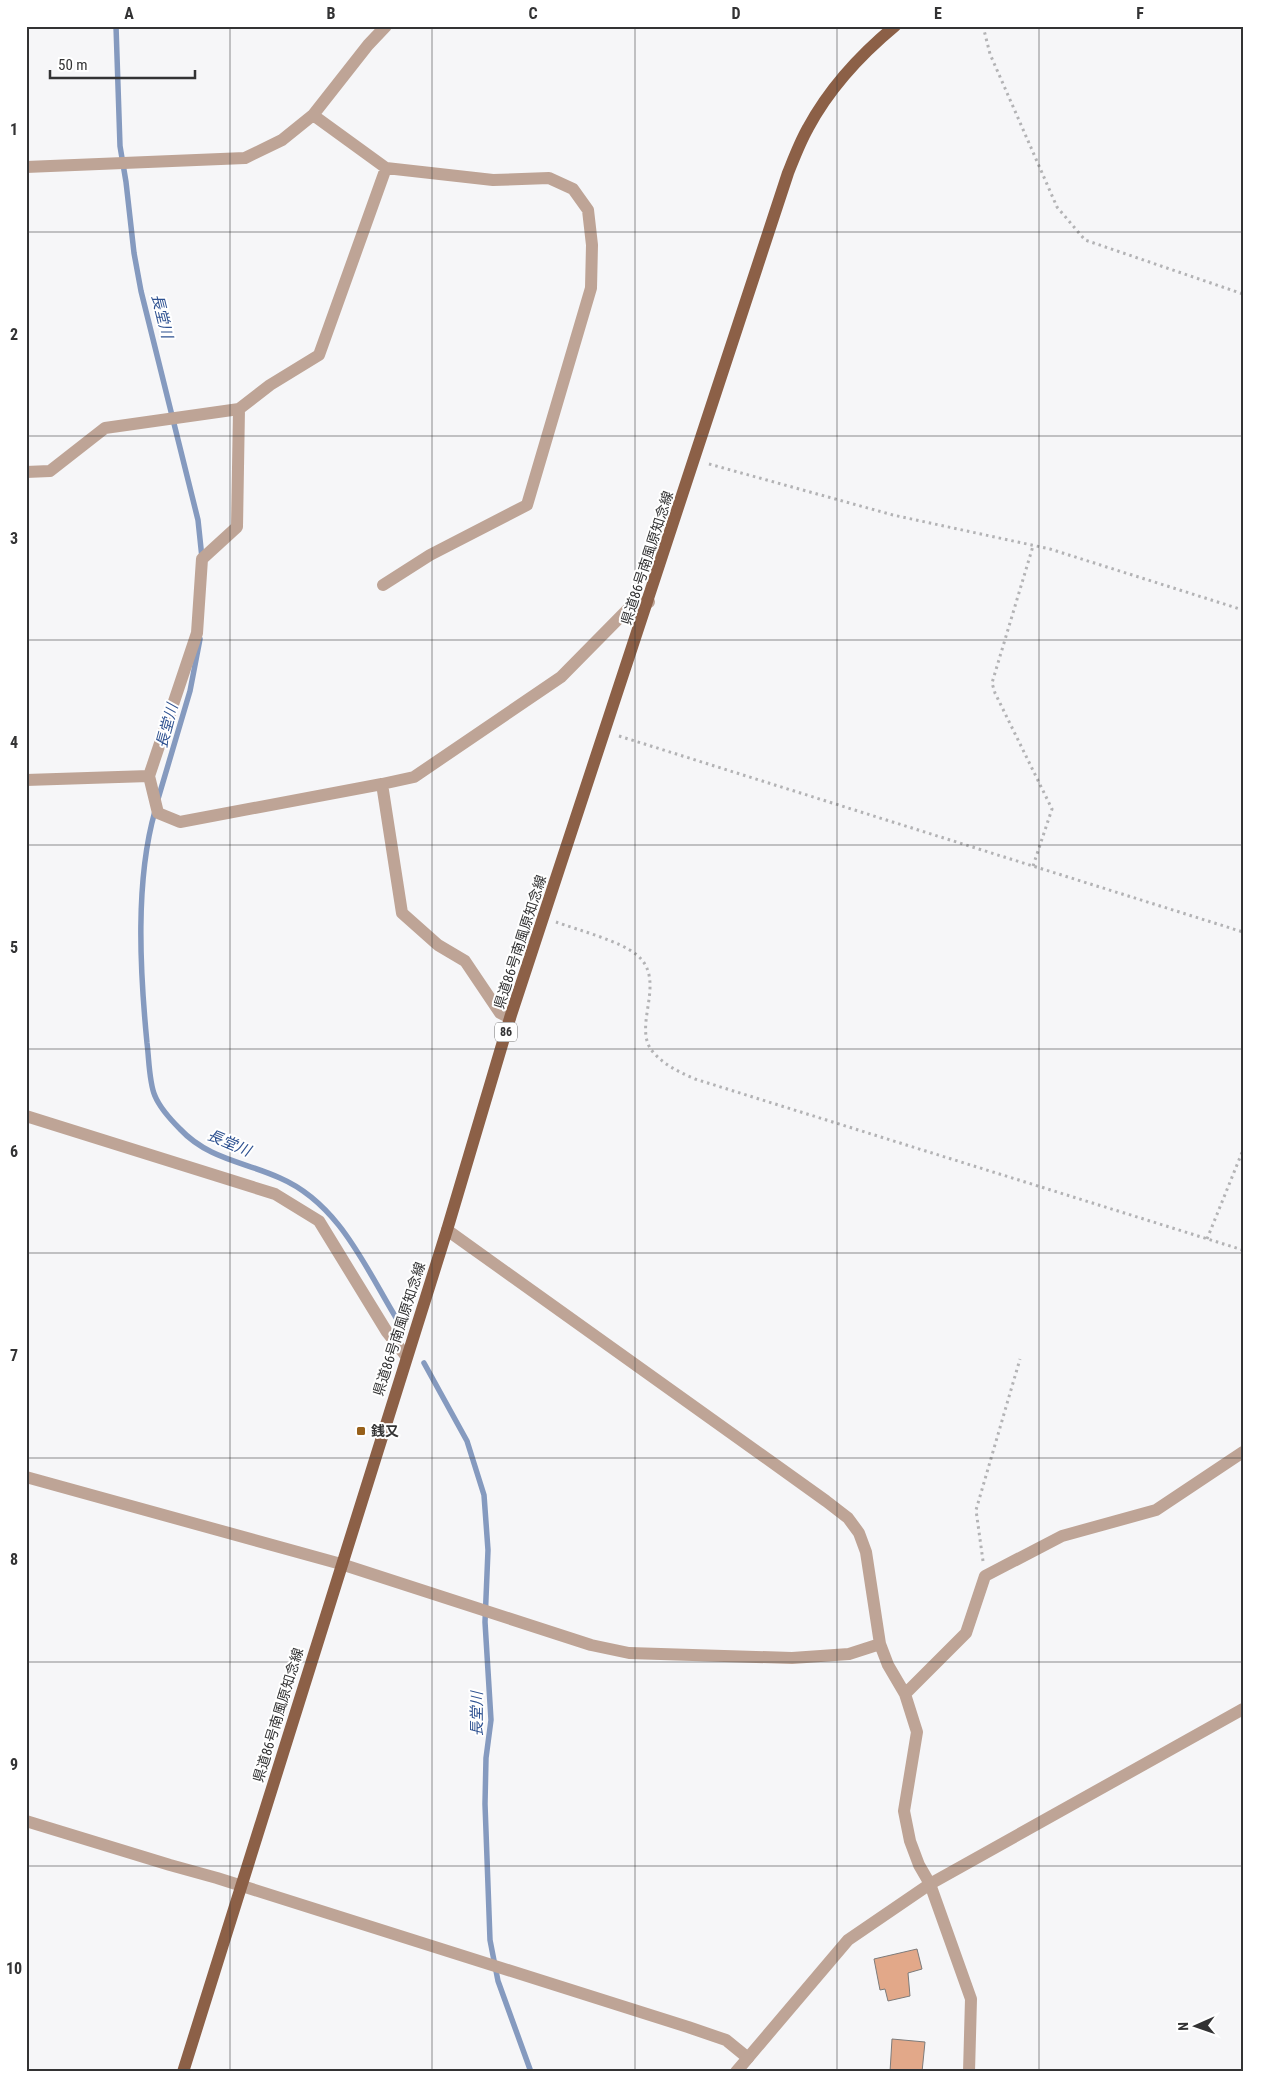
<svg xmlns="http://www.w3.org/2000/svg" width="1269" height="2098" font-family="'Roboto Condensed','Noto Sans JP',sans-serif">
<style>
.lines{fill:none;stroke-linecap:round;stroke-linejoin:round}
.stream{stroke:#859abf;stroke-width:5.5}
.building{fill:#e2a889;stroke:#7d7b7a}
.path{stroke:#b3b3b5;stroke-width:3;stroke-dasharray:2.5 4;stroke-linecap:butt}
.minor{stroke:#bea496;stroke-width:12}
.tertiary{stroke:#bea496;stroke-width:12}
.primary{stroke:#8c6047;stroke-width:12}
.grid{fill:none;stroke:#333334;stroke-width:1;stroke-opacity:0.55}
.poi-dot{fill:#97601a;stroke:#fff;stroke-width:2}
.labels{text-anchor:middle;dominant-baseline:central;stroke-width:4;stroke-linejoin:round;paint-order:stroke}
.shield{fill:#fff;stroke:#707071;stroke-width:1}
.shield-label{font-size:12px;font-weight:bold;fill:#333334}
.street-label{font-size:14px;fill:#333334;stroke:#fff}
.poi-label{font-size:14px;font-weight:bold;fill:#333334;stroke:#fff;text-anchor:start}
.water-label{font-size:15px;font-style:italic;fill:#2f5291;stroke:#fff}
.neatline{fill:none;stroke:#333334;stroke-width:2}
.grid-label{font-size:16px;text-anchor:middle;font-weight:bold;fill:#333334}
</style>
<rect width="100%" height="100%" fill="#f6f6f8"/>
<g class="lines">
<path class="stream" d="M116 26 120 146 126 182 134 253 141 291 198 520 202 558
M158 799 190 691 200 639
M155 811C135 881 140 971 147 1043 149 1058 149 1083 155 1096 160 1108 171 1120 180 1129 208 1159 245 1162 280 1178 340 1204 366 1269 398 1321
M424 1363 467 1441 484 1495 488 1550 485 1622 491 1720 486 1758 485 1804 490 1940 498 1981 531 2072"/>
</g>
<path class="building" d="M917 1949 922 1969 908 1973 910 1996 888 2001 885 1989 880 1990 874 1959Z
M892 2039 925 2042 922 2072H890Z"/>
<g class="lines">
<path class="path" d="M983 26 990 54 1057 207 1085 240 1243 294
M709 464 893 515 1050 549 1243 610
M619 736 1243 932
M1033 866 1052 809 995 693 992 683 1033 546
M556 922C578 930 620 941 637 955 668 981 631 1027 653 1052 664 1065 679 1072 695 1079L1243 1250
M1207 1239 1243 1150
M983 1561 976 1510 1020 1359"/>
<path class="minor" d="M26 167 245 158 282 140 313 115 368 45 386 26
M239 409 237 527 202 559 197 633 149 776 158 813 180 822 382 784 414 777 561 677 634 603 649 602
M26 472 50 471 105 428 239 409 270 385 319 355 386 168 313 115
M383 585 430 555 527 505 591 288 592 245 588 210 573 189 549 178 493 180 386 168
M26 780 149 776
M382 784 402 913 438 945 465 961 500 1013 510 1018
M26 1116 275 1194 319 1221 387 1332 406 1356
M447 1230 826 1501 848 1518 859 1533 866 1552 880 1644 888 1665 905 1694 917 1732 904 1811 910 1841 919 1865 930 1884 971 1999 969 2072
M26 1477 341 1564 591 1645 629 1653 792 1658 849 1654 880 1644
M905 1694 966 1633 985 1576 1062 1536 1156 1510 1243 1452
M26 1821 170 1865 217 1878 688 2027 726 2040 748 2058"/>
<path class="tertiary" d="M736 2072 848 1940 930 1884 1243 1709"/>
<path class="primary" d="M183 2072 447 1230 510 1018 788 173C794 158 800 142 808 128 830 87 860 55 895 26"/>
</g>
<path class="grid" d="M230 26V2072M432 26V2072M635 26V2072M837 26V2072M1039 26V2072M26 232H1243M26 436H1243M26 640H1243M26 845H1243M26 1049H1243M26 1253H1243M26 1458H1243M26 1662H1243M26 1866H1243"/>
<rect class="poi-dot" x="356" y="1426" width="10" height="10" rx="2.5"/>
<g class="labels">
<rect class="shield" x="495" y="1022.5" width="22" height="19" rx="4"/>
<g class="shield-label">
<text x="506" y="1032">86</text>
</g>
<g class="street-label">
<text transform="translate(647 558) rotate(-72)">県道86号南風原知念線</text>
<text transform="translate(520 942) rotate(-72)">県道86号南風原知念線</text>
<text transform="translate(399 1329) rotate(-72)">県道86号南風原知念線</text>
<text transform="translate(278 1715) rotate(-73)">県道86号南風原知念線</text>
</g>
<g class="poi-label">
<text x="371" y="1431">銭又</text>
</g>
<g class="water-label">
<text transform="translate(162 316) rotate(76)">長堂川</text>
<text transform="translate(167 726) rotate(-75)">長堂川</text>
<text transform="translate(229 1143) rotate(23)">長堂川</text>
<text transform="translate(477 1714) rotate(-90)">長堂川</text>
</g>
</g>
<rect width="1269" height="2098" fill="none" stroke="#ffffff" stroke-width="55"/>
<g transform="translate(1196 2026) rotate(268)" stroke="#ffffff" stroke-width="4" paint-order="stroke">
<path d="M0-4L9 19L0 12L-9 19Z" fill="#333334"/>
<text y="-8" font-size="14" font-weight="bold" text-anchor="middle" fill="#333334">N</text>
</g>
<path d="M50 70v8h145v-8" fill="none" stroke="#333334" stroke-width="2.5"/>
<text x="58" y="70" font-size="15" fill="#333334" stroke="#ffffff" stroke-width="4" paint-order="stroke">50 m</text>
<rect x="28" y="28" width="1214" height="2042" class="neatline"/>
<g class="grid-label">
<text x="129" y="19">A</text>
<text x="331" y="19">B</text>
<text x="533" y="19">C</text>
<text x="736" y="19">D</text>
<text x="938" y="19">E</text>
<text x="1140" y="19">F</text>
<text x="14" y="135">1</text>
<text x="14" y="340">2</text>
<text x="14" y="544">3</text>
<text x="14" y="748">4</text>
<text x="14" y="953">5</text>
<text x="14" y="1157">6</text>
<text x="14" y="1361">7</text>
<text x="14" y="1565">8</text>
<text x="14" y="1770">9</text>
<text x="14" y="1974">10</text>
</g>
</svg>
